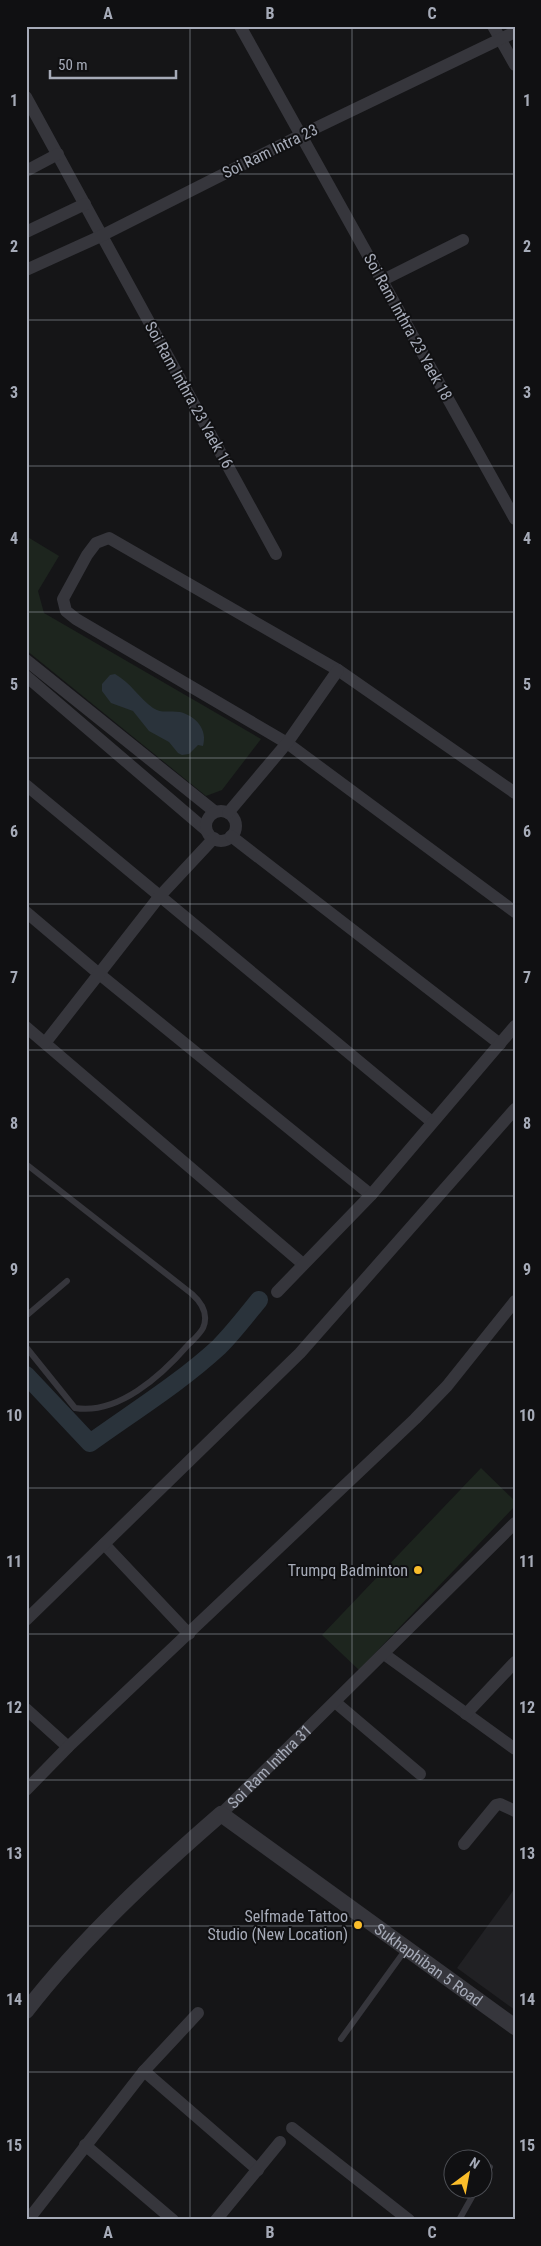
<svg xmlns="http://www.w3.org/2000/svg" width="541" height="2246" font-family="'Roboto Condensed',sans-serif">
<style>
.built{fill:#212124}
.green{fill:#1d251e}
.water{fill:#2a333b}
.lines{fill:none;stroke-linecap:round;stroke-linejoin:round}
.canal{stroke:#2a333b;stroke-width:18}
.service{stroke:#36363c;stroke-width:6}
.minor{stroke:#36363c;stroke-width:12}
.tertiary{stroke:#36363c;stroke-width:16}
.grid{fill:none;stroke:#a6abb8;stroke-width:1;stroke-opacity:0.55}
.poi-dot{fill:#fabd2a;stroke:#101012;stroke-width:2}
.labels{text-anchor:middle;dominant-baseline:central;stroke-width:4;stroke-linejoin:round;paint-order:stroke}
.street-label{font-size:16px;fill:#a6abb8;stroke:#101012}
.poi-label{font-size:16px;fill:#a6abb8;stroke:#101012;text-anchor:end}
.neatline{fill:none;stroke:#a6abb8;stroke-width:2}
.grid-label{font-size:16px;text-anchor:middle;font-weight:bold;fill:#a6abb8}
</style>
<rect width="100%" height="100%" fill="#151517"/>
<path class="built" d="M515 1888V2010L457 1968Z"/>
<path class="green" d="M26 536 59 556 38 591 44 613 261 739 222 790 206 796 26 650Z
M481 1468 515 1501V1506L359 1670 322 1635Z"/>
<path class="water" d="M115 674C131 683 139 698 153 708 162 714 170 710 180 712 196 716 208 730 203 746L198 745 189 754 182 755 178 753 169 742 149 731 133 711 111 703 102 691V684L110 675Z"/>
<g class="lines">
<path class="canal" d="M26 1375 90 1443C133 1412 180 1383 219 1347 233 1333 246 1316 259 1300"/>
<path class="service" d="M26 1164 192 1294C202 1303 209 1314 203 1328 200 1334 193 1340 188 1345 161 1376 118 1415 75 1408L26 1347
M26 1316 67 1281
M341 2039 406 1949
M484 2177 490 2167
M459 2220 477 2188"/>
<g class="minor">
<path d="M240 26 515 519"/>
<path d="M493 26 515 65"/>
<path d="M26 97 276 554"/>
<path d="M26 171 58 154"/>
<path d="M26 232 85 204"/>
<path d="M26 270 101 236 301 135 515 32"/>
<path d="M383 280 463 240"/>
<path d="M26 660 214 811"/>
<path d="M26 676 206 830"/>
<path d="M26 785 432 1122"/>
<path d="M515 793 338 670 109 538 96 543 87 555 63 599 66 611 76 619 287 743 515 912"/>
<circle cx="221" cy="826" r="15"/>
<path d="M228 813 287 743 338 670"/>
<path d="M231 836 500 1044"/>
<path d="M26 912 98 973 371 1195"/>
<path d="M26 1027 303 1264"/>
<path d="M45 1043 159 897 214 838"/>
<path d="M277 1292 371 1195 515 1026"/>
<path d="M104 1544 189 1634"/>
<path d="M26 1620 300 1353 515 1109"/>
<path d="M384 1654 515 1749"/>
<path d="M335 1702 420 1774"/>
<path d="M26 1709 68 1747"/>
<path d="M466 1714 515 1662"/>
<path d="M26 1790 68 1747 415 1419 447 1386 515 1301"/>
<path id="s1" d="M221 1814 515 1523"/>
<path d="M464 1844 496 1805 500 1804 515 1811"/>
<path d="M144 2071 258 2170"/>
<path d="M292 2128 409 2220"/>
<path d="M85 2145 173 2220"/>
<path d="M28 2220 144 2071 198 2013"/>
<path d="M216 2220 280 2142"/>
</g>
<path class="tertiary" id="s2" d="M26 2011C83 1938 152 1874 221 1814L515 2027"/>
</g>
<path class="grid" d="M190 26V2220M352 26V2220M26 174H515M26 320H515M26 466H515M26 612H515M26 758H515M26 904H515M26 1050H515M26 1196H515M26 1342H515M26 1488H515M26 1634H515M26 1780H515M26 1926H515M26 2072H515"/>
<g class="poi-dot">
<circle cx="418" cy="1570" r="5"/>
<circle cx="358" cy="1925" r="5"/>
</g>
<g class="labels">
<g class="street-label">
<text transform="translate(270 151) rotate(-26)">Soi Ram Intra 23</text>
<text transform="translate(408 327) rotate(61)">Soi Ram Inthra 23 Yaek 18</text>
<text transform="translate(189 395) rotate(61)">Soi Ram Inthra 23 Yaek 16</text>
<text stroke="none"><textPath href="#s1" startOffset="68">Soi Ram Inthra 31</textPath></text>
<text stroke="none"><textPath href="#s2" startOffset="534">Sukhaphiban 5 Road</textPath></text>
</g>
<g class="poi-label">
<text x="408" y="1570">Trumpq Badminton</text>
<text x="348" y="1916">Selfmade Tattoo<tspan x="348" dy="18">Studio (New Location)</tspan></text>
</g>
</g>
<rect width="541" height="2246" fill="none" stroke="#101012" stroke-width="55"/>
<g transform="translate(468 2174) rotate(32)"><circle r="24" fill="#101012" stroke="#4c4e54"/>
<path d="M0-4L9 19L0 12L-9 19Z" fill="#fabd2a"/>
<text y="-8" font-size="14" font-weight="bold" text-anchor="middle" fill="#a6abb8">N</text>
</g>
<path d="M50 70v8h126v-8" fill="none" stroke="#a6abb8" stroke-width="2.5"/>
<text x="58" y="70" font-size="15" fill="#a6abb8" stroke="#101012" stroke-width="4" paint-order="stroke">50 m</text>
<rect x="28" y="28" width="486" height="2190" class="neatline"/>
<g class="grid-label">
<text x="108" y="19">A</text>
<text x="270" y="19">B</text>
<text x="432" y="19">C</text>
<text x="14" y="106">1</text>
<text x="527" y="106">1</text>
<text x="14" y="252">2</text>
<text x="527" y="252">2</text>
<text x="14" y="398">3</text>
<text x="527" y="398">3</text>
<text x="14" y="544">4</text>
<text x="527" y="544">4</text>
<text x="14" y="690">5</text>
<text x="527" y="690">5</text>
<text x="14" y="837">6</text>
<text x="527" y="837">6</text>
<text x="14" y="983">7</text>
<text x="527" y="983">7</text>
<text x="14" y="1129">8</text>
<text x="527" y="1129">8</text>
<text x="14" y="1275">9</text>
<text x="527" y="1275">9</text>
<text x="14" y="1421">10</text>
<text x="527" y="1421">10</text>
<text x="14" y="1567">11</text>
<text x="527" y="1567">11</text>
<text x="14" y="1713">12</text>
<text x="527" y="1713">12</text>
<text x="14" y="1859">13</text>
<text x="527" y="1859">13</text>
<text x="14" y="2005">14</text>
<text x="527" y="2005">14</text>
<text x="14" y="2151">15</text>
<text x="527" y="2151">15</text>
<text x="108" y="2238">A</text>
<text x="270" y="2238">B</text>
<text x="432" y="2238">C</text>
</g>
</svg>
